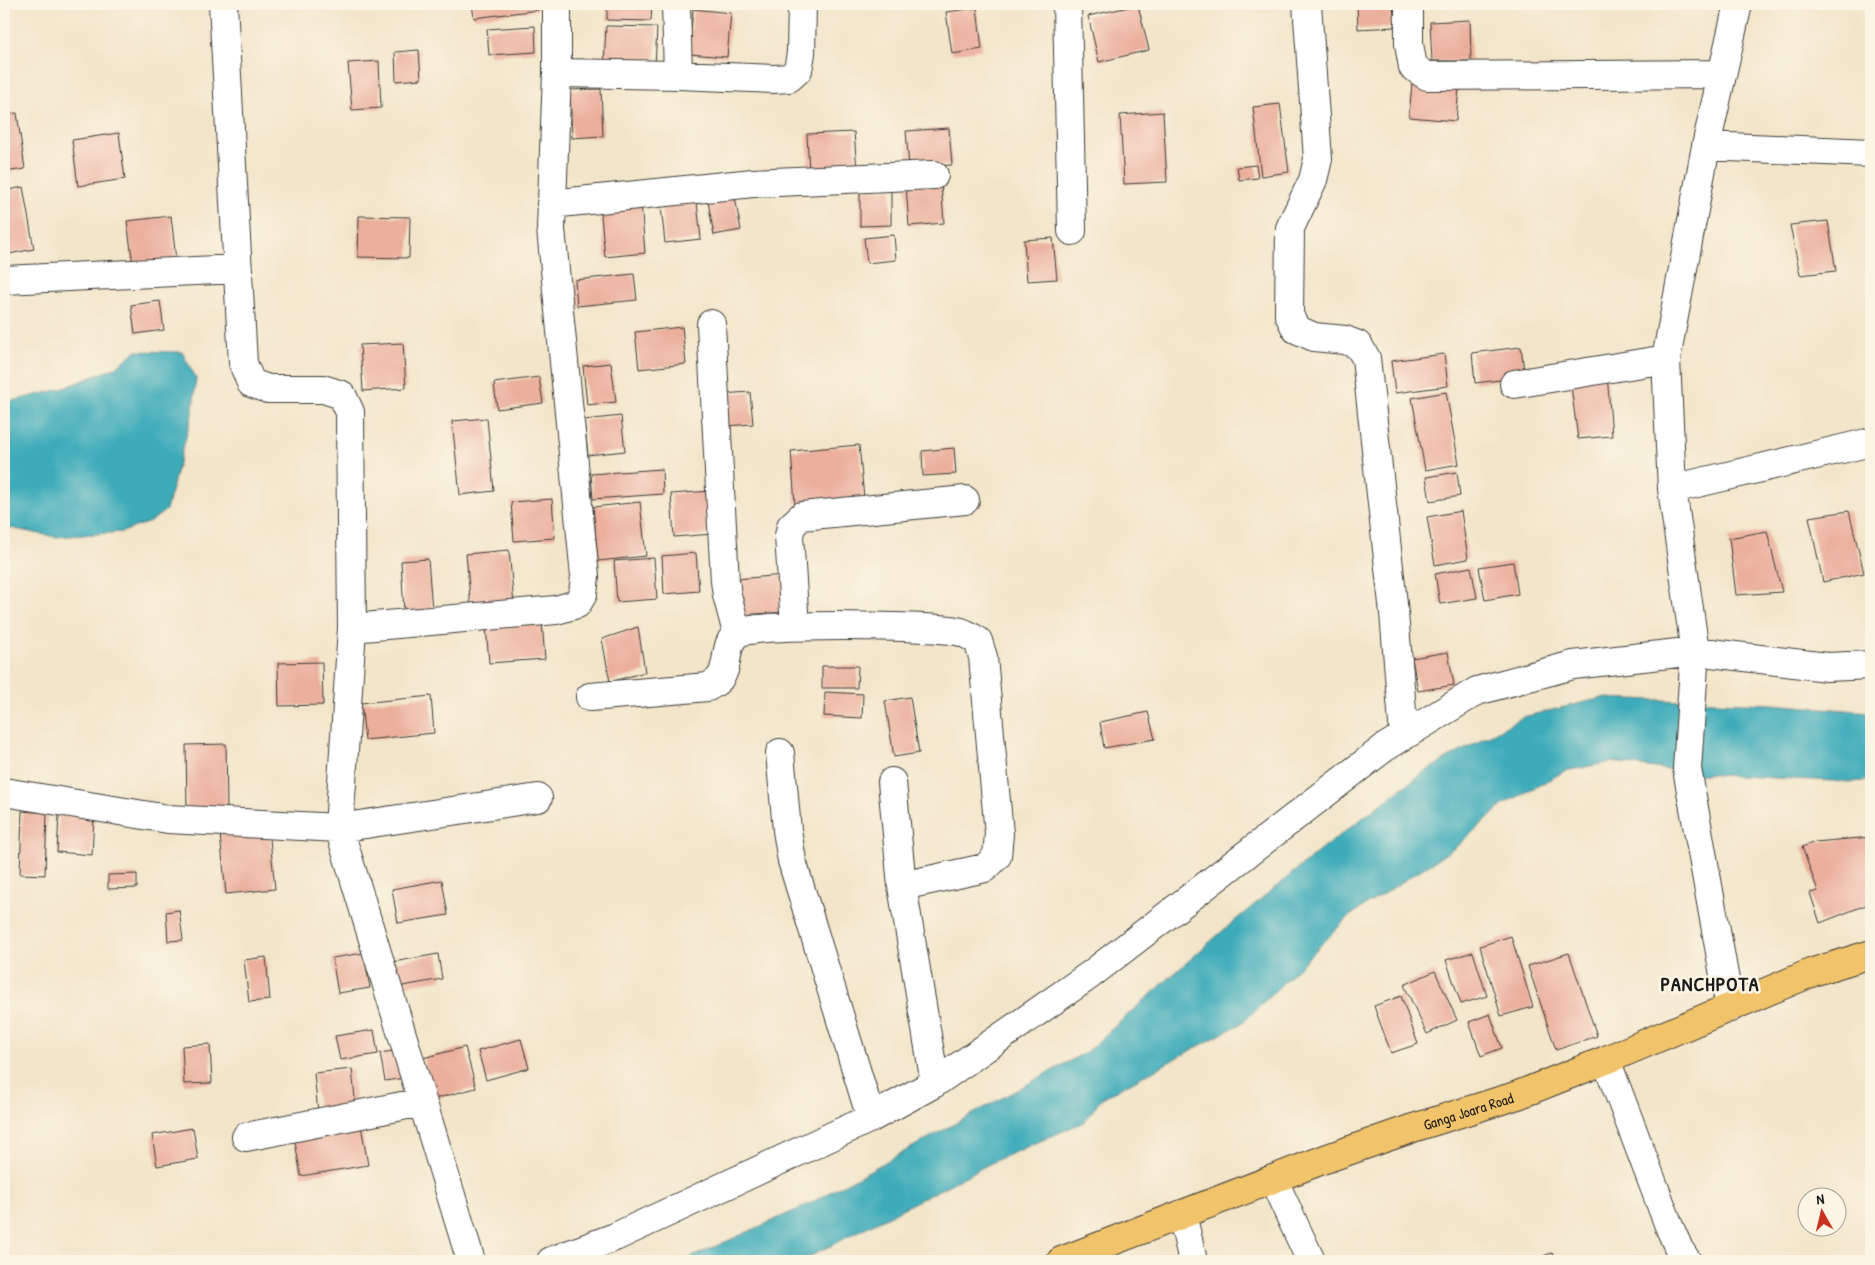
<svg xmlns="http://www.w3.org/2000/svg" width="1875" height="1265" font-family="'Patrick Hand',sans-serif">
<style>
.water{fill:#3cabb9;stroke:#2c646a}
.building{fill:#ebaf9c}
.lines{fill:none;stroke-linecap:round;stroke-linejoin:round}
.minor-casing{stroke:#3c3a36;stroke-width:30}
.major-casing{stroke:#3c3a36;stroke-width:30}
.minor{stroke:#fff;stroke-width:28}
.major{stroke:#f1c36a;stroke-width:28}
.labels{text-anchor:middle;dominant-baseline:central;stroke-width:5;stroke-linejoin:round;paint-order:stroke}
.street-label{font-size:15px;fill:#1c1c1c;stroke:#fcf5e5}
.district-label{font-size:20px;font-weight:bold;letter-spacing:1px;fill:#1c1c1c;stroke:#fcf5e5}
</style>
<rect width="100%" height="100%" fill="#fcf5e5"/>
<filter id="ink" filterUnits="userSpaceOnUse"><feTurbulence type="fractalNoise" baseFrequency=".02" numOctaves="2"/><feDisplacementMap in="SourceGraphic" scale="10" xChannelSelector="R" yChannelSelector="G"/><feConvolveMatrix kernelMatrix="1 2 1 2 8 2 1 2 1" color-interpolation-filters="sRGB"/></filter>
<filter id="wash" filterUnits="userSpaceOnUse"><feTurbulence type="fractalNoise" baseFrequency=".0096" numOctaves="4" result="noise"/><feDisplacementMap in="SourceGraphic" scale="20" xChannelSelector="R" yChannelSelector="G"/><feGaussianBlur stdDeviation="1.12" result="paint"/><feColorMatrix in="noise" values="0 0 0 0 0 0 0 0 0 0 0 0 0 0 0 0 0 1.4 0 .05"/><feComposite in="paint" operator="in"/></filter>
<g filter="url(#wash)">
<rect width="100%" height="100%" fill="#f2e5c9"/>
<path class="water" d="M136 351 182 352 196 378 193 411 166 510 150 522 122 532 56 537 4 527V403L61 389 115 368Z
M1602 698 1772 704 1871 712V780L1853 782 1699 774 1611 762 1565 771 1503 805 1456 847 1351 915 1244 1022 1102 1098 1084 1122 999 1159 801 1261H683L803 1207 1086 1052 1220 933 1323 848 1425 771 1523 717Z"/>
<g id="blocks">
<path class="building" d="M472 4H537L538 10 474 18Z
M607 4H652L651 21 607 20Z
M1357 4H1393L1395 27 1358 29Z
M1138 5 1149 50 1099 62 1088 16Z
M977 8 982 49 952 54 946 12Z
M693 9 731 13 727 57 689 54Z
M1470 20 1471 61H1432L1430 22Z
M535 26 536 52 489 55 487 29Z
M606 26 657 27 655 67 604 65Z
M419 50 421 79 396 81 395 52Z
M379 61 381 108 352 110 348 63Z
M1412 83 1459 87 1456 121 1409 117Z
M601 89 603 136 572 138 570 90Z
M1280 104 1289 172 1261 176 1253 107Z
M1163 112 1167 182 1124 184 1120 115Z
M17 113 25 169 4 172V115Z
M949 128 952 165 909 167 906 131Z
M854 132 857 170 809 172 807 134Z
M119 133 125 179 78 186 72 140Z
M1256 165 1258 178 1239 180 1237 167Z
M941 183 944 223 909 226 906 185Z
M23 187 34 249 4 255V191Z
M860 189H891V225L860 226Z
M734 192 741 230 714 235 707 196Z
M696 193 701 239 665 243 660 197Z
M641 202 645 253 605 257 600 206Z
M171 216 176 260 133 265 127 221Z
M359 216 410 217 409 258 358 257Z
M1828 221 1836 271 1800 275 1790 225Z
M894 235 896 260 867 263 864 238Z
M1053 238 1057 279 1027 281 1024 240Z
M634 274 637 300 577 306 575 280Z
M160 301 164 330 135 334 131 305Z
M682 327 686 364 639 369 635 332Z
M403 343 406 388 363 391 360 345Z
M1521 347 1525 377 1475 383 1472 353Z
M1444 354 1448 386 1395 393 1391 361Z
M611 363 616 402 587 405 583 366Z
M1607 374 1612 436 1578 439 1570 379Z
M539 377 543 403 497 409 494 383Z
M750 392 753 424 725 426 722 394Z
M1446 392 1459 464 1425 470 1412 398Z
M621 416 625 451 588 455 584 420Z
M487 418 494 491 460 495 452 421Z
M859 445 864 498 795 504 791 451Z
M954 448 956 474 923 476 922 451Z
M662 469 663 494 593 499 591 474Z
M1457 472 1460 496 1430 501 1426 477Z
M711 491 714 534 674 537 671 494Z
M552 499 555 538 514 541 511 502Z
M640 502 646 556 598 561 593 507Z
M1461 511 1468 559 1435 565 1427 517Z
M1849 511 1864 573 1823 582 1809 517Z
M1767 531 1782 592 1736 595 1729 538Z
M509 550 514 605 471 609 466 554Z
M696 553 699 591 664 594 662 556Z
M654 558 657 599 617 602 614 561Z
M428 559 432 610 404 612 401 561Z
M1513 562 1518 594 1485 600 1479 567Z
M1471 567 1477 598 1440 604 1435 574Z
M784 575 787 612 738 615 736 579Z
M542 622 545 659 489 663 486 626Z
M638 627 645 672 610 682 602 639Z
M1448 652 1454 685 1418 691 1412 658Z
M322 662 323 705 279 706 278 663Z
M822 666H858L857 688H822Z
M825 692 863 694 862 718 824 716Z
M431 696 434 733 365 740 361 703Z
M910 697 919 753 894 757 885 701Z
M1148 712 1155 739 1104 748 1100 722Z
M226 744 227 808 187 809 186 745Z
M22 811 47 813 45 875 20 874Z
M59 815 94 817 92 855 57 852Z
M269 829 275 889 226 894 220 834Z
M1871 837V903L1820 923 1810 893 1818 891 1802 847 1815 842Z
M137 874V888L108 889V875Z
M442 880 448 915 398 923 392 889Z
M179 910 183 940 168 941 166 912Z
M1511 936 1533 1007 1501 1016 1480 946Z
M1473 952 1487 996 1461 1004 1446 960Z
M364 953 370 988 338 993 332 958Z
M1569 953 1597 1036 1556 1050 1528 966Z
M438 954 442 979 397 987 393 962Z
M266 957 270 1000 249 1002 244 960Z
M1435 971 1457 1020 1427 1034 1404 985Z
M1401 996 1418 1044 1391 1053 1374 1006Z
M1490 1014 1502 1048 1481 1056 1469 1022Z
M374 1030 378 1054 340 1060 335 1036Z
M521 1039 529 1068 486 1080 478 1051Z
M210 1044 212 1083 184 1084 182 1046Z
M465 1047 476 1088 434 1099 423 1058Z
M400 1050 405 1078 385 1081 380 1053Z
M352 1069 356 1108 318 1112 314 1073Z
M360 1120 368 1165 301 1176 293 1131Z
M193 1128 198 1159 157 1166 152 1135Z
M1552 1253 1555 1261H1528Z"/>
</g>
</g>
<g filter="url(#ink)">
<use href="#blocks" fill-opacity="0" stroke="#3c3a36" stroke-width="1"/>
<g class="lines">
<g class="minor-casing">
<path id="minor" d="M223 4 243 363 251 383 268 389H323L342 395 350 412 352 628 339 828 471 1261
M1067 4 1072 231
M1307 4 1318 159 1313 180 1290 228 1289 315 1296 329 1314 337 1345 340 1358 345 1366 358 1394 613 1404 736
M1409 4V44L1413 67 1427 76 1721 74
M1738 4 1706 146 1666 359 1672 489 1695 651 1827 667 1871 665
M557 73 678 75 676 4
M678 75 774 79 789 78 798 70 801 53 802 4
M1706 146 1871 153
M551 204 753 183 934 175
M4 280 238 269
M711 324 725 581 727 595 737 633
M1514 384 1666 359
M1672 489 1871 442
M795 626 789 536 791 526 802 516 965 500
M352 628 556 610 577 604 583 594 585 576 551 229 557 73V4
M590 697 708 687C712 684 718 682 720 678 730 665 723 643 738 633 752 623 940 625 961 632 967 634 973 638 978 641L983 657 999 834 997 856 985 868 902 886
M780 753 787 830 792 861 871 1118
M892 782 902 886 935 1083
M4 792 168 819 339 828 538 798
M1606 1060 1669 1226 1679 1249 1687 1261
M246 1137 422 1102
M1273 1179 1311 1261
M1182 1214 1193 1261
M551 1261 615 1237 871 1118 935 1083 1090 975 1384 748 1477 691 1573 665 1695 651 1687 769 1730 1008"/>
</g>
<g class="major-casing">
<g id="major">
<path id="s1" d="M1061 1261 1325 1159 1413 1128 1518 1095 1606 1060 1813 972 1871 954"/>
</g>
</g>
<use href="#minor" class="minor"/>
<use href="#major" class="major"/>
</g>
</g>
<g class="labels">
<g class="street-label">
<text stroke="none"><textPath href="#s1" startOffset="434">Ganga Joara Road</textPath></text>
</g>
<g class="district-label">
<text x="1710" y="983">PANCHPOTA</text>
</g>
</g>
<rect width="1875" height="1265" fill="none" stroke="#fcf5e5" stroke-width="20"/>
<g transform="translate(1822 1212) rotate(352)"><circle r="24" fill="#fcf5e5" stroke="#a29e95"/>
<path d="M0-4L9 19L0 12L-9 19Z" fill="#c8321e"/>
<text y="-8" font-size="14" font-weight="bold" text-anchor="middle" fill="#1c1c1c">N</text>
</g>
</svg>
